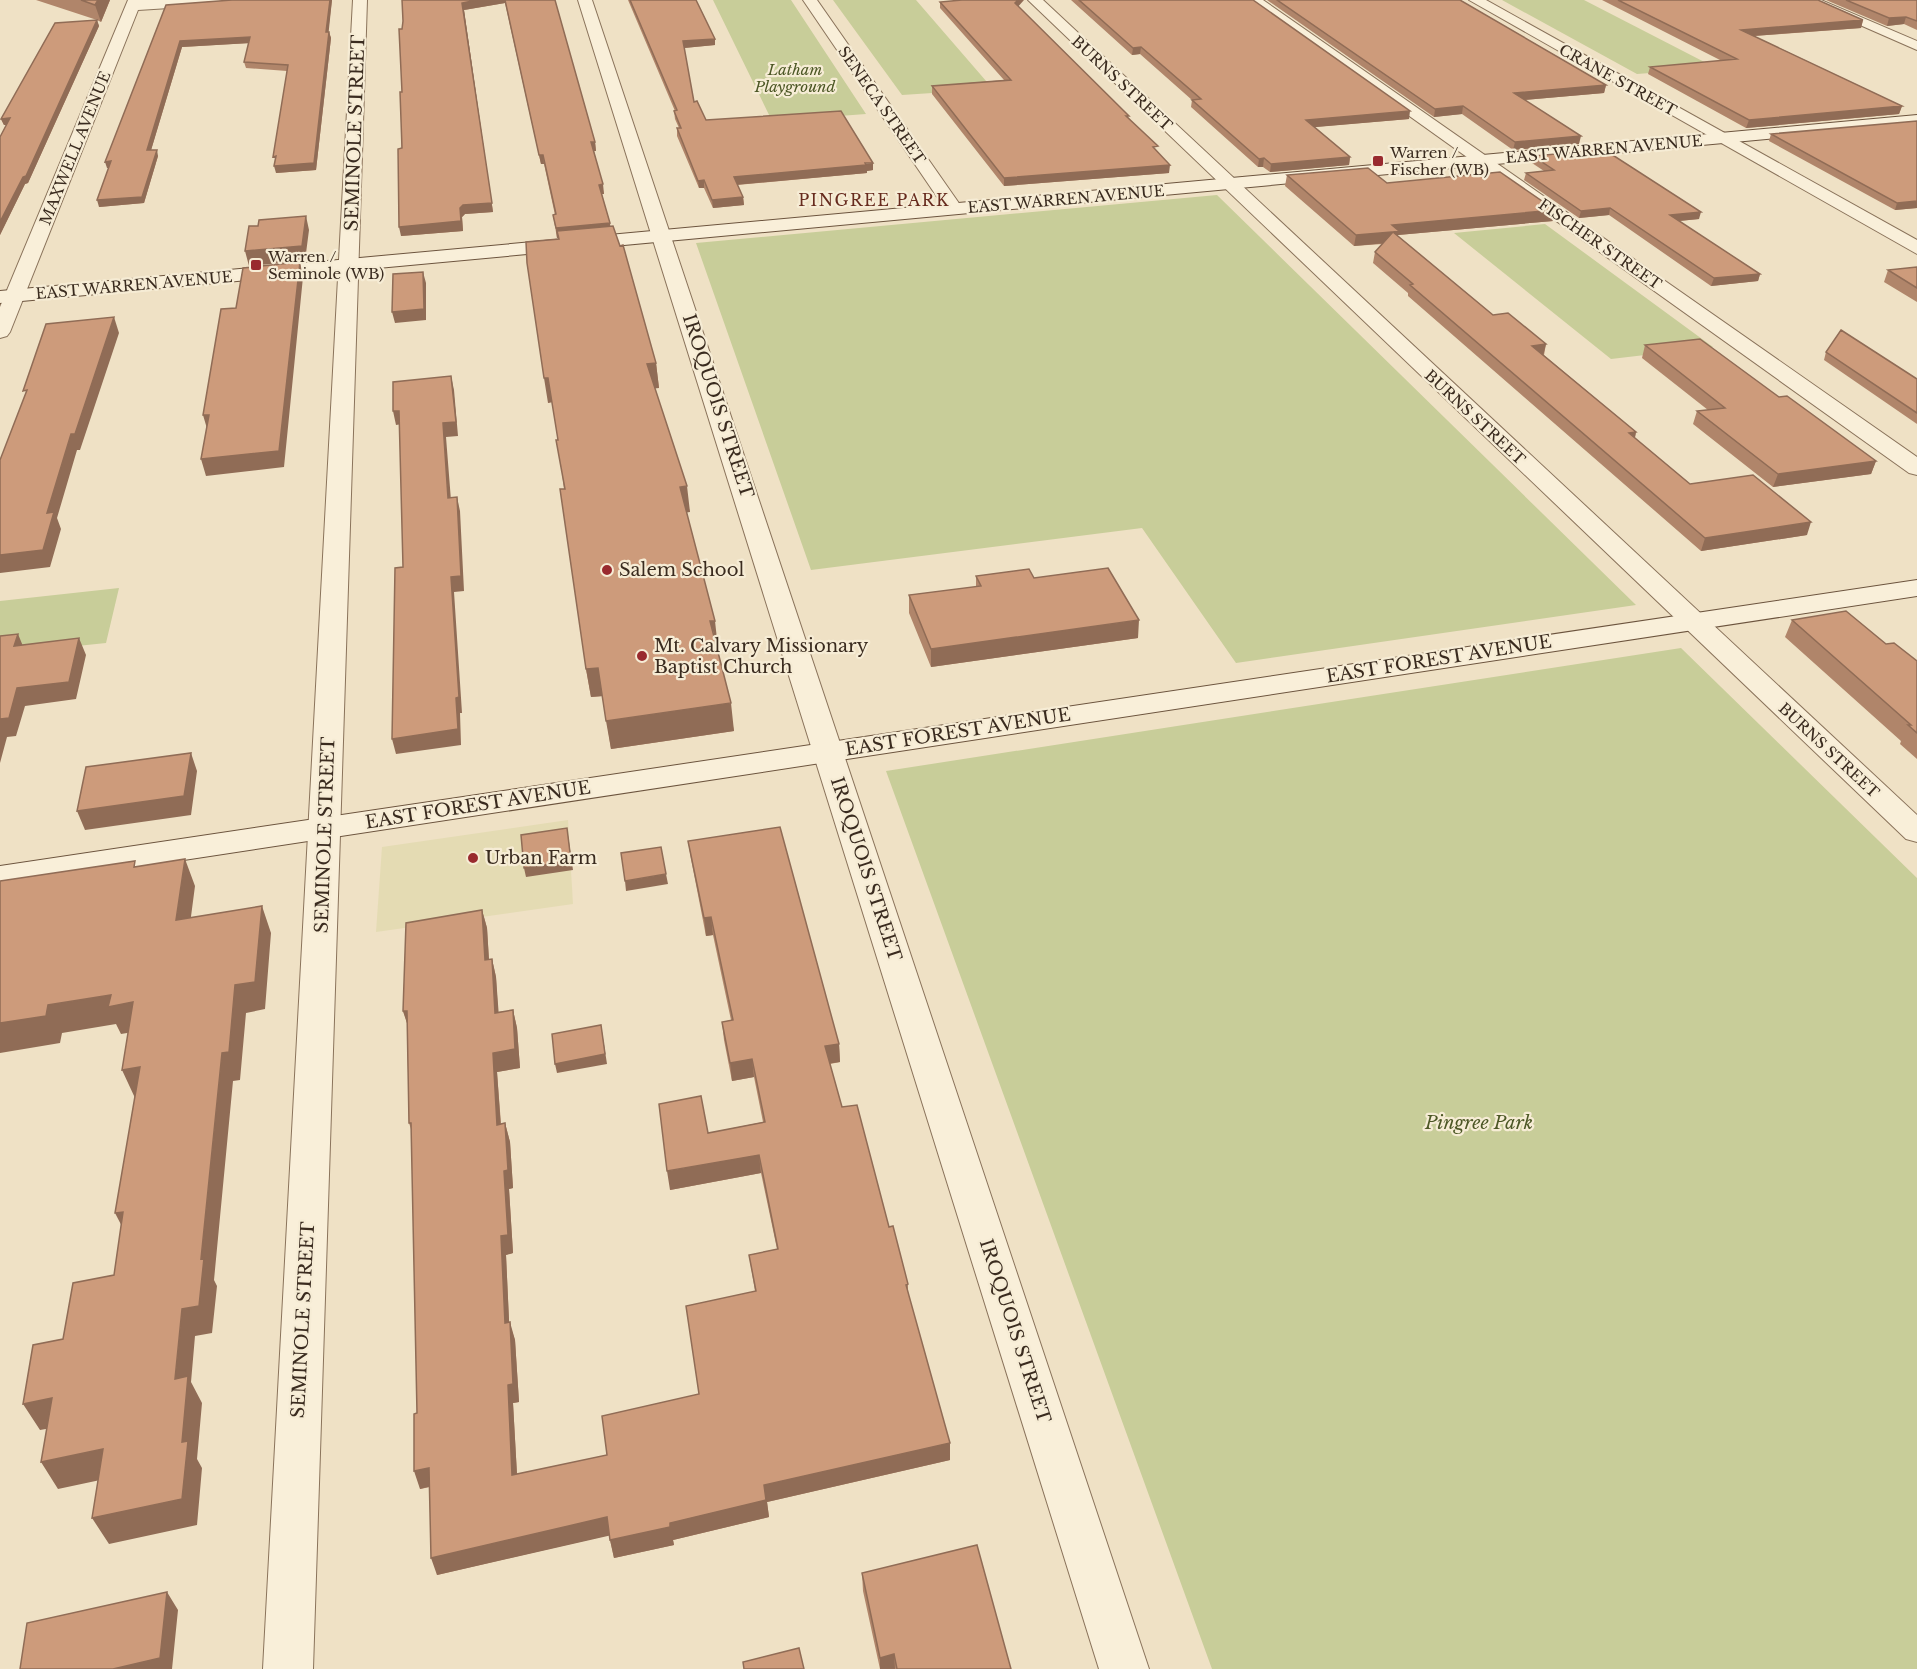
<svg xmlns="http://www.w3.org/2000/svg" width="1917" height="1669" font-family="'Libre Baskerville',serif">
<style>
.farmland{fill:#e4dbb3}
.green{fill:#c8cd99}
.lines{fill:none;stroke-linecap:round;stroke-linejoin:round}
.street-casing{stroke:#8a735b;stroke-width:2}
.secondary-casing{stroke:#6c543e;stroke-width:2}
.street{fill:#f9efd9;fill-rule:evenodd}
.secondary{fill:#f9efd9;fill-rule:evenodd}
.wall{fill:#b0856a}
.shaded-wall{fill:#906c56}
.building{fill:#cd9b7b;stroke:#906c56;stroke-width:1.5}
.poi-dot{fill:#992a2e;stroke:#f6ecd5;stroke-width:2}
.labels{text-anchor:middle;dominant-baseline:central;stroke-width:4.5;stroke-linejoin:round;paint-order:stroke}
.far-park-label{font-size:15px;font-style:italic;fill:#4c5725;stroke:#f6ecd5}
.far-street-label{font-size:15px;fill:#3a2b1f;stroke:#f6ecd5}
.far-poi-label{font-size:15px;fill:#3a2b1f;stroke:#f6ecd5;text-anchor:start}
.far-neighbourhood-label{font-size:16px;letter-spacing:1.5px;fill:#672b1e;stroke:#f6ecd5}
.street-label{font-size:18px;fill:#3a2b1f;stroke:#f6ecd5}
.poi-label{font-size:18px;fill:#3a2b1f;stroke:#f6ecd5;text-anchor:start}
.park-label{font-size:18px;font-style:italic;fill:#4c5725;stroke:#f6ecd5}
</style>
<rect width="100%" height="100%" fill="#efe1c5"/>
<path class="farmland" d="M568 820 573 904 376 932 382 847Z"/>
<path class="green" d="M713 0H791L866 114 772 121Z
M833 0H916L993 89 902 95Z
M1502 0H1584L1716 68 1637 74Z
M1217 195 1636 605 1236 663 1142 528 811 570 696 243Z
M1545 224 1713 347 1611 359 1454 233Z
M119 588 106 643 0 654V601Z
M1681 648 1917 878V1669H1212L886 771Z"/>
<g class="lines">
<g class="street-casing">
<path id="street" d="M128 0H239L232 4 138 10 10 332 7 336 0 338V307Z
M353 0H367L313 1669H263Z
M578 0H592L1149 1669H1099Z
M803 0H817L963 209 960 213H948Z
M1028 0H1043L1917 815V842L1906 839Z
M1247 0H1263L1917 457V475L1909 473Z
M1469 0H1486L1917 240V254Z
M1803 0H1821L1917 41V50Z"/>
</g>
<g class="secondary-casing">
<path id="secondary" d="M1917 115V125L0 303V291Z
M1917 580V596L0 888V866Z"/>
</g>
<use href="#street" class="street"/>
<use href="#secondary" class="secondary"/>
</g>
<path class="wall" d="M36 0H110L101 22 97 20 99 26 28 183 25 184 0 235V137L6 125H4L1 119 97 20Z
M232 0H332L328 32H329L331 38 316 170 276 173 287 71 246 68 244 62 249 43 182 47 151 150 158 156 144 203 99 207 109 168H107L166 5Z
M402 0H555L595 142 596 151H594L604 194H602L610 226 656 363 659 388H655L690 512H686L717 648 734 731 611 749 603 696 591 697 586 669 558 440 552 402 548 403 558 239V237L557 238 553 215H555L544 164H541L505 3 464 10 493 212 465 214 462 217 463 231 401 236 402 92V29L403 21Z
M628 0H696L715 39V45L684 48 694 102 706 120 873 170 867 171V173L737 185 743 197 744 205 713 208 704 188H699L677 136V128H679L675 119 674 111H675Z
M1071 0H1253L1409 119 1314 127 1350 157 1349 165 1270 172 1263 167H1258L1191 107 1192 100 1140 54 1132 55Z
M1267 0H1460L1606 85 1604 93 1524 100 1579 144 1513 150 1462 114 1434 117Z
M1602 0H1818L1863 20 1861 28 1754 36 1902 106 1899 114 1746 128 1648 74 1650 67 1722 61Z
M1826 0H1917V30L1904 24 1887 26Z
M940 2 1018 6 1129 118 1158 152 1169 173 1004 186 932 94V86L1004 80 940 8Z
M1771 134 1917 208 1895 210 1769 141Z
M1533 156 1699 219 1679 221 1760 274 1758 281 1711 286 1609 215 1579 218 1524 180 1526 173 1544 171 1532 163Z
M1287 175 1387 183 1555 210 1553 221 1398 235V236L1493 315 1546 344 1544 355 1636 432 1635 438 1690 484 1807 535 1701 551 1408 296V293L1373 263 1375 252 1382 244 1354 246 1285 186Z
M1917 267V302L1884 282 1888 270Z
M1645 345 1779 397 1876 461 1871 474 1773 487 1693 424 1697 411 1708 410 1642 358Z
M1826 352 1917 379V424L1824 360Z
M976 576 1138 638 931 667 909 613V595L976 587Z
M1792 620 1886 644 1917 661V759L1900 744 1901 741 1785 637Z
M688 841 839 1044 840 1062 830 1064 842 1107 889 1227 908 1284V1294L950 1460 767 1502 769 1517 673 1540 674 1545 614 1558 609 1535 437 1575 430 1487 420 1489 417 1413 412 1132 409 1123 407 1023 403 1011 482 910 487 928 489 959H492L496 977 498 1012 513 1010 517 1028 520 1068 497 1072 501 1124 505 1123 510 1142 513 1188 509 1189 513 1253 506 1255 509 1322 515 1340 519 1402 513 1403 517 1474 607 1455 699 1394 755 1291 749 1255 777 1249 761 1173 670 1190 708 1133 763 1122 754 1077 732 1081 724 1040 722 1022 731 1020 713 935 706 936 691 859Z
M862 1573 1011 1669H880L863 1591Z"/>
<path class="shaded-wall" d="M98 0H110L101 22 95 5Z
M330 0H332L328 38 326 32Z
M477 0H505V3L464 10 493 212 465 214 462 217 463 231 401 236 399 227 460 208 462 3Z
M1018 0H1024L1015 10V3Z
M1906 17 1904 24 1887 26 1889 18Z
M97 20 99 26 28 183 25 184 0 235V222Z
M1863 20 1861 28 1739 37 1741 30Z
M329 32 331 38 316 170 276 173 274 166Z
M250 37 251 43 182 47 149 157 147 150 180 41Z
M715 39V45L684 48 683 41Z
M1141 47 1140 54 1132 55 1133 48Z
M1606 85 1604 93 1513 101 1514 93Z
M1463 106 1462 114 1434 117 1435 109Z
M1902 106 1899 114 1746 128 1749 120Z
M1410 111 1409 119 1305 128 1306 120Z
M10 118 12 125H4L1 119Z
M1581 136 1579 144 1513 150 1515 142Z
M591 142H595L596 151H592Z
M157 150 158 156 144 203 99 207 97 200Z
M539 155H543L544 164H541Z
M1350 157 1349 165 1270 172 1271 164Z
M1264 158 1263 167H1258L1259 159Z
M111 161 114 168H107L105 162Z
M873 163V170L867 171V173L734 185V177Z
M1170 165 1169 173 1004 186V178Z
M704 180V188H699L698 181Z
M603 184 604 194H600L599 185Z
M743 197 744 205 713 208 712 200Z
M1917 201V208L1895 210 1897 203Z
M1610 208 1609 215 1579 218 1581 211Z
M1555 210 1553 221 1398 235 1397 242 1354 246 1356 235 1392 225Z
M1701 212 1699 219 1668 222 1670 215Z
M306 216 309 230 305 261 249 266 245 251Z
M610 223 611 233 557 238 556 228Z
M300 262 303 277 284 467 206 476 201 459Z
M423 272 426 283V320L395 323 392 312Z
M1760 274 1758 281 1711 286 1714 278Z
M114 317 119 333 80 450H77L57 518 61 529 50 567 0 573V555L47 513 71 434Z
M1546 344 1543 356 1532 346Z
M656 363 659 388 650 389 647 364Z
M451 376 454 390 458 436 446 437 452 513 448 498 443 423Z
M544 378H548L552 402 548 403Z
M393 411H399L402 424 396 425Z
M203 415H209L208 432Z
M1636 432 1633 445 1629 433Z
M1876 461 1871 474 1773 487 1778 474Z
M687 486 690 512 683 513 680 487Z
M457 497 460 511 464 591 454 592 462 713H460L461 745 396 754 392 739 451 577Z
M1811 522 1807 535 1701 551 1705 538Z
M1139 620 1138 638 931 667V649Z
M710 621H715L718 648Z
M18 634 25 651 14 646Z
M79 638 86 655 76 699 25 706 16 736 7 737 0 763V719L17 688Z
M598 668 603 696 591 697 586 669Z
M731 703 734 731 611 749 606 721Z
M191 753 197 771 191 815 85 830 77 811Z
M567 828 573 870 526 877 524 868Z
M185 859 195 886 187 947 176 920Z
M666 874 668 884 626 891 625 881Z
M262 906 271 933 265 1009 246 1013 240 1080 233 1081 214 1280 217 1286 212 1333 195 1336 191 1382 202 1403 197 1459 202 1468 197 1525 109 1544 92 1518 182 1442 175 1379 182 1309 201 1259 222 1053 235 985Z
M482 910 487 928 490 978 485 960Z
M711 917 713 935 706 936 704 918Z
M492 959 496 977 500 1031 495 1013Z
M111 995 133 1002 145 1030 121 1034 116 1024 62 1033 60 1043 0 1053V1023L48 1005Z
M513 1010 517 1028 520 1068 497 1072 502 1143 497 1125 493 1053Z
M403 1011H407L409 1029Z
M601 1025 607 1064 557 1073 555 1064Z
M839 1044 840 1062 826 1064 825 1046Z
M752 1059 754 1077 732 1081 730 1063Z
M140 1067 135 1098 122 1070Z
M505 1123 510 1142 513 1188 509 1189 513 1253 506 1255 510 1341 505 1323 501 1236Z
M759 1155 761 1173 670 1190 667 1171Z
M123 1212 129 1240 115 1213Z
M510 1322 515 1340 519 1402 513 1403 518 1493 512 1475 508 1385Z
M52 1398 68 1425 40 1430 23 1404Z
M950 1443V1460L767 1502 769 1517 673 1540 674 1545 614 1558 610 1540 670 1523 764 1485Z
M103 1449 119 1476 58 1489 41 1462Z
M429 1468 436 1485 420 1489 414 1471Z
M607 1517 612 1535 437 1575 431 1558Z
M167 1592 178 1610 172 1669H113Z
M894 1654 895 1669H880V1658Z"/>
<path class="building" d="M81 0H98L95 5Z
M232 0H330L326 32H329L314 163 274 166 276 156 273 157 288 65 244 62 250 37 180 41 147 150H157L142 197 97 200 111 161 105 162 166 5Z
M402 0H477L462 3 492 203 463 205 460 208 461 221 399 227 398 149 402 148 400 92H402L399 29H402L403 21Z
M505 0H555L595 142H591L603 184 599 185 610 223 556 228 553 215 556 214 543 155H539Z
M630 0H696L715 39 683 41 694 102 697 101 706 120 841 111 873 163H865L866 165 734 177 743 197 712 200 704 180 698 181 677 128H681L674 111 677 110Z
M962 0H1018L1015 3 1129 116H1126L1158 146 1153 147 1170 165 1004 178 932 86 1011 80 940 2Z
M1079 0H1253L1410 111 1306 120 1350 157 1271 164 1264 158 1259 159 1192 100 1201 99 1141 47 1133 48Z
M1277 0H1460L1606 85 1514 93 1581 136 1515 142 1463 106 1435 109Z
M1618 0H1818L1863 20 1741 30 1902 106 1749 120 1650 67 1737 59Z
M1846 0H1917V21L1906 17 1889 18Z
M97 20 26 176 23 177 0 222V137L10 118 1 119 55 23Z
M1917 121V201L1897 203 1771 134Z
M1601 150 1608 152 1701 212 1670 215 1760 274 1714 278 1610 208 1581 211 1526 173 1554 170 1533 156Z
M1368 168 1387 183 1500 172 1555 210 1392 225 1399 231 1393 232 1493 315 1508 313 1546 344 1532 346 1636 432 1629 433 1690 484 1753 475 1811 522 1705 538 1410 285 1413 284 1375 252 1393 232 1356 235 1287 175Z
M306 216 302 246 245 251 249 226H258L259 220Z
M613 226 620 246 623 245 656 363 647 364 687 486 680 487 715 621H710L731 703 606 721 598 668 586 669 560 489H565L556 440H558L548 378H544L527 263 526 242 559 239 557 231Z
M300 262 279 451 201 459 209 415H203L221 309 236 308 243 268Z
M1917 267V288L1888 270Z
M423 272 424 309 392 312 393 274Z
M114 317 75 434H71L47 513 54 512 43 550 0 555V460L27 390 23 391 46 324Z
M1841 330 1917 379V413L1826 352Z
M1700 339 1779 397 1787 396 1876 461 1778 474 1697 411 1725 408 1645 345Z
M451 376 456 422 443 423 448 498 457 497 461 576 451 577 459 697 456 698 458 729 392 739 395 568 403 567 399 411H393V382Z
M1108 568 1139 620 931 649 909 595 981 586 976 576 1029 569 1034 578Z
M1846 611 1886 644 1894 643 1917 661V733L1908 725H1911L1792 620Z
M18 634 14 646 79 638 69 682 17 688 9 718 0 719V636Z
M191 753 184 796 77 811 86 767Z
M780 827 839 1044 825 1046 842 1107 857 1105 889 1227 893 1226 908 1284 906 1285 950 1443 764 1485 766 1500 670 1523V1527L610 1540 607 1517 431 1558 429 1468 414 1471V1414L417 1413 411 1123H409L407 1011H403L406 923 482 910 485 960 492 959 495 1013 513 1010 515 1049 493 1053 497 1125 505 1123 508 1170 504 1171 508 1235 501 1236 505 1323 510 1322 513 1384 508 1385 512 1475 607 1455 602 1416 699 1394 686 1306 756 1291 749 1255 778 1249 759 1155 667 1171 659 1104 701 1096 708 1133 765 1122 752 1059 730 1063 722 1022 733 1020 711 917 704 918 688 841Z
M567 828 571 861 524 868 521 835Z
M661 847 666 874 625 881 621 853Z
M185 859 176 920 262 906 255 982 235 985 229 1052 222 1053 201 1259 204 1258 199 1306 182 1309 175 1379 188 1376 182 1442 188 1441 182 1499 92 1518 103 1449 41 1462 52 1398 23 1404 33 1345 63 1339 73 1283 114 1275 123 1212 115 1213 140 1067 122 1070 133 1002 108 1007 111 995 48 1005 46 1016 0 1023V881L135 861 134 867Z
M601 1025 605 1054 555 1064 552 1034Z
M977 1545 1011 1669H897L894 1654 880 1658 862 1573Z
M167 1592 160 1658 113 1669H20L27 1623Z
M799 1648 804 1669H744L743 1662Z"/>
<g class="poi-dot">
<rect x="1372" y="155" width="12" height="12" rx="3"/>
<rect x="250" y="259" width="12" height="12" rx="3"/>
<circle cx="607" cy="570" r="6"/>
<circle cx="642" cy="656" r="6"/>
<circle cx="473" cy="858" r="6"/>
</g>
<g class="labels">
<g class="far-park-label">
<text x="795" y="69">Latham<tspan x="795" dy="17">Playground</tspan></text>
</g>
<g class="far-street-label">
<text transform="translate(1618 80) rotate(29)">CRANE STREET</text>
<text transform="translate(1122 83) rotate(43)">BURNS STREET</text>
<text transform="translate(882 105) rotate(55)">SENECA STREET</text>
<text transform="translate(75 148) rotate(-68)">MAXWELL AVENUE</text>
<text transform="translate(1604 149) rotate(-5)">EAST WARREN AVENUE</text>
<text transform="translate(1066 199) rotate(-5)">EAST WARREN AVENUE</text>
<text transform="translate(1600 244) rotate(35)">FISCHER STREET</text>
<text transform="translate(134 285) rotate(-5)">EAST WARREN AVENUE</text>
<text transform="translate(1475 417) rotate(43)">BURNS STREET</text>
<text transform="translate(1829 750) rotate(43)">BURNS STREET</text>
</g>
<g class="far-poi-label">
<text x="1390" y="152">Warren /<tspan x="1390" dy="17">Fischer (WB)</tspan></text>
<text x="268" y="256">Warren /<tspan x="268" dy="17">Seminole (WB)</tspan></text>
</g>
<g class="far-neighbourhood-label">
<text x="874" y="200">PINGREE PARK</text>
</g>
<g class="street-label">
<text transform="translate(355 133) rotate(-88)">SEMINOLE STREET</text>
<text transform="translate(718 406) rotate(72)">IROQUOIS STREET</text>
<text transform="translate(1439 659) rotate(-9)">EAST FOREST AVENUE</text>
<text transform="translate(958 732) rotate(-9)">EAST FOREST AVENUE</text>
<text transform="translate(478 805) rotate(-9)">EAST FOREST AVENUE</text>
<text transform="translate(325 835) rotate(-88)">SEMINOLE STREET</text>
<text transform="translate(866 869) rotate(72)">IROQUOIS STREET</text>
<text transform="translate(303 1320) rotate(-87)">SEMINOLE STREET</text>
<text transform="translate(1015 1331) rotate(72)">IROQUOIS STREET</text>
</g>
<g class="poi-label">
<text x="619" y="570">Salem School</text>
<text x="654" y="646">Mt. Calvary Missionary<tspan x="654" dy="21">Baptist Church</tspan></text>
<text x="485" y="858">Urban Farm</text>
</g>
<g class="park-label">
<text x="1479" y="1123">Pingree Park</text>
</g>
</g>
</svg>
